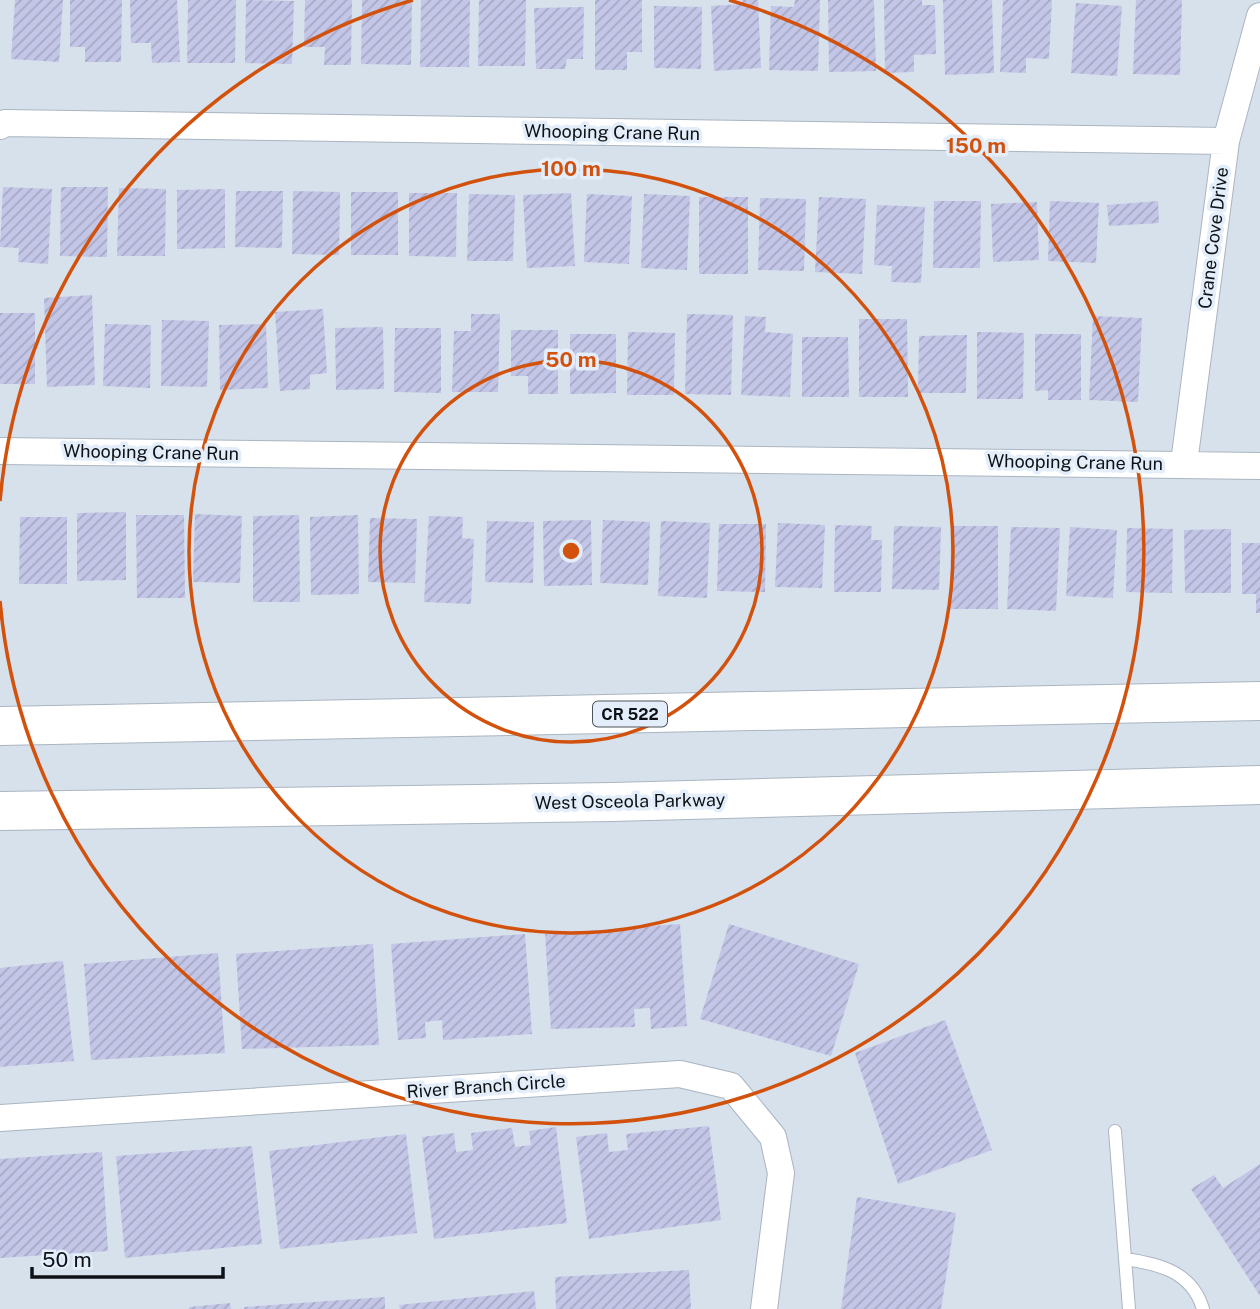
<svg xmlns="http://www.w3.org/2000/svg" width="1260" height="1309" font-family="'Public Sans',sans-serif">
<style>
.building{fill:url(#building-hatch)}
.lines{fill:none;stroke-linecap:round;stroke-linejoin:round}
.service-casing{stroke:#aab5c0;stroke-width:14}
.minor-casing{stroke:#aab5c0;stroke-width:28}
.primary-casing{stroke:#aab5c0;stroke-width:40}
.service{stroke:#fff;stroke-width:12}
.minor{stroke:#fff;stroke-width:26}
.primary{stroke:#fff;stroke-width:38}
.ring{fill:none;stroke:#d2520d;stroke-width:3.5}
.labels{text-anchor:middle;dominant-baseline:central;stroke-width:7;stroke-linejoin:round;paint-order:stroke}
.shield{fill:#e3eefa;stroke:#4e545a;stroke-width:2}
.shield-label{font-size:16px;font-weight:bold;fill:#0e1216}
.street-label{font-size:18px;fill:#0e1216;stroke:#e3eefa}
.centre{fill:#d2520d;stroke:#e3eefa;stroke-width:3.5}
.ring-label{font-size:21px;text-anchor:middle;font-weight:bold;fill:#d2520d;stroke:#e3eefa;stroke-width:7;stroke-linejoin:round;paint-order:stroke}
</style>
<defs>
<pattern id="building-hatch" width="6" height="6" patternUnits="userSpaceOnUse" patternTransform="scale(1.75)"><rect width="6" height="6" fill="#c3c6e7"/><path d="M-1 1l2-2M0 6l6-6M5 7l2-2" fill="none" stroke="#a6a9c5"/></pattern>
</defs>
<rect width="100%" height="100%" fill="#d6e1ec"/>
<path class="building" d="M15 0H63L59 62 11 59Z
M70 0H122L121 62H85V47H70Z
M130 0H177L180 62 152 63 151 43H131Z
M188 0H236L235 63H187Z
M246 0 294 1 292 64 245 63Z
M305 0H352L351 65H324L325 47H304Z
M362 0H412L411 65 361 64Z
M421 0H470L469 67H420Z
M479 0H526L525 66H478Z
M595 0H642V52H627V70H595Z
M742 0H758L761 68 714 71 711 6 743 4Z
M795 0H820L818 71 769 70 771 6 794 7Z
M828 0H874L876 71 829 72Z
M884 0H922V5H935L936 54 914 55V72L885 73Z
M943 0H992L994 73 945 75Z
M1003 0H1052L1049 59 1026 58V73L1000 72Z
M1136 0H1182L1180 75 1133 74Z
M1076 3 1122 6 1117 76 1071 73Z
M654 6 702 7 701 69 654 68Z
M584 7 583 59H567L565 69H536L534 8Z
M3 187 52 189 48 264 18 262 19 248 0 247Z
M61 187H108L107 257 60 256Z
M119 188 166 189 165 256H117Z
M225 189V248L177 249V190Z
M236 191H283L282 248 235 247Z
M293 191 340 192 339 255 292 254Z
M351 192H398V255H351Z
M409 193H457L456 257 409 256Z
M571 193 575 266 527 268 523 195Z
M469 194 515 195 513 261H467Z
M587 194 632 196 629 264 584 262Z
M644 194 690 196 687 270 641 268Z
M699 197H748V274H699Z
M819 197 866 199 862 274 815 272Z
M760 198 806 199 804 271 758 270Z
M934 201H981L980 268H933Z
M1050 201 1099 203 1096 263 1048 261Z
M1158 201 1159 223 1109 226 1107 205Z
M1037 202 1039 260 993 262 991 204Z
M877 205 925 207 921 283 891 282 892 266 874 265Z
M92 295 95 385 47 387 44 298Z
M323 309 327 373 310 375V389L280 391 275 312Z
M0 313H35V384H0Z
M471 314H500L498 392H452L454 331H471Z
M687 314 733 315 731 395 685 394Z
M745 316 766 317 765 332 793 334 790 397 741 395Z
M1093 316 1142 318 1138 402 1089 400Z
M859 319H907L908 397H859Z
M162 320 209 321 207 387 161 386Z
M105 324 151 325 150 388 103 386Z
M266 324 268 388 220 390 219 325Z
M383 327 384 389 336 390 335 328Z
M395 328H441V393L394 392Z
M511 330H558V394H528V376H511Z
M628 332 675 333 674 395H627Z
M977 332 1024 333 1023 399H977Z
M570 334H616V393L570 394Z
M1035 334H1081V400H1048V390L1035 391Z
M967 335 966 393H918L919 336Z
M802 337H848L849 397H802Z
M126 512V580L77 581V513Z
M195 514 242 516 240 583 193 582Z
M136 515H184L185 598H137Z
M299 515 300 602H253V516Z
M358 515 359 594 311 595 310 517Z
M429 516 463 517 462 538 474 539 471 604 424 602Z
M20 517H67V584H19Z
M370 518 417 519 415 583 368 582Z
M591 520 592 585 544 586 543 521Z
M603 520 650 522 648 585 600 583Z
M487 521 534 522 533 583 485 582Z
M661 521 710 523 707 598 658 596Z
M778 523 825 525 822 588 775 587Z
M719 524H766L765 592 717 591Z
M835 525 872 526 871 540H882L881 592H834Z
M894 526 941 527 939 590 892 589Z
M951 526H998V609H950Z
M1011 527 1060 528 1056 611 1007 609Z
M1070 527 1117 530 1113 598 1066 596Z
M1127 528 1173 529 1172 593 1126 592Z
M1231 529V593H1185L1184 530Z
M1242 543H1260V613H1256V594H1242Z
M680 924 687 1026 651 1029 650 1008 634 1009 635 1027 551 1029 545 934Z
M729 924 859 964 831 1056 700 1019Z
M525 934 532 1034 443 1040 442 1020 425 1022 426 1038 398 1040 391 944Z
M373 944 379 1045 242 1049 236 954Z
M218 953 225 1053 91 1060 84 964Z
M63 961 74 1061 0 1067V968Z
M945 1020 992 1150 898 1184 855 1053Z
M709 1126 721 1220 589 1239 576 1137 607 1133 609 1152 628 1150 626 1134Z
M556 1127 567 1223 434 1239 422 1137 454 1133 456 1152 473 1150 471 1133 512 1128 515 1147 531 1145 529 1131Z
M406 1134 417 1233 280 1249 269 1151Z
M252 1146 262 1244 125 1258 116 1156Z
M102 1152 108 1251 0 1258V1159Z
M1260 1164V1296L1191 1189 1214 1175 1223 1188Z
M857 1197 956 1213 941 1309H841Z
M689 1270 691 1309H556L555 1277Z
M534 1291 536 1309H400L399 1305Z
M385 1297V1309H244V1307Z
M230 1303 231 1309H189V1307Z"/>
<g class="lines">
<g class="service-casing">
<path id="service" d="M1115 1131 1129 1309
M1125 1259C1160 1264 1192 1272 1203 1309"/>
</g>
<g class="minor-casing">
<path id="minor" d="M0 126 5 123 1226 141
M0 451 1260 466
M1184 463 1226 141 1260 16
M0 1118 680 1074 731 1086 773 1137 781 1173 764 1309"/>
</g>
<g class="primary-casing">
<path id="primary" d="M0 726 1260 701
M0 811 612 802 1260 785"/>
</g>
<use href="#service" class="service"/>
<use href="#minor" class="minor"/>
<use href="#primary" class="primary"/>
</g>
<g class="ring">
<circle cx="571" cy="551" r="191"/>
<circle cx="571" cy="551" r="382"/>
<path d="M0 501A573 573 0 0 1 413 0M729 0A573 573 0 1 1 0 601"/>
</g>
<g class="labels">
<rect class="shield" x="593" y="701.5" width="74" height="25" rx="5"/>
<g class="shield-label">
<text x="630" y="714">CR 522</text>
</g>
<g class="street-label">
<text transform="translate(612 132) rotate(1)">Whooping Crane Run</text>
<text transform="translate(1213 238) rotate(-83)">Crane Cove Drive</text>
<text transform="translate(151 452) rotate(1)">Whooping Crane Run</text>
<text transform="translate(1075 462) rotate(1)">Whooping Crane Run</text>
<text transform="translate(630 801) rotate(-1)">West Osceola Parkway</text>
<text transform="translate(486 1086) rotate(-4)">River Branch Circle</text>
</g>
</g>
<circle cx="571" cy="551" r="10" class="centre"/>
<g class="ring-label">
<text x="976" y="153">150 m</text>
<text x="571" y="176">100 m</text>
<text x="571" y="367">50 m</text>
</g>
<path d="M32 1267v10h191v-10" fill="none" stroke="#0e1216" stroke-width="3.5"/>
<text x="42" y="1267" font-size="21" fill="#0e1216" stroke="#e3eefa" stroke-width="5" paint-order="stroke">50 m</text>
</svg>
